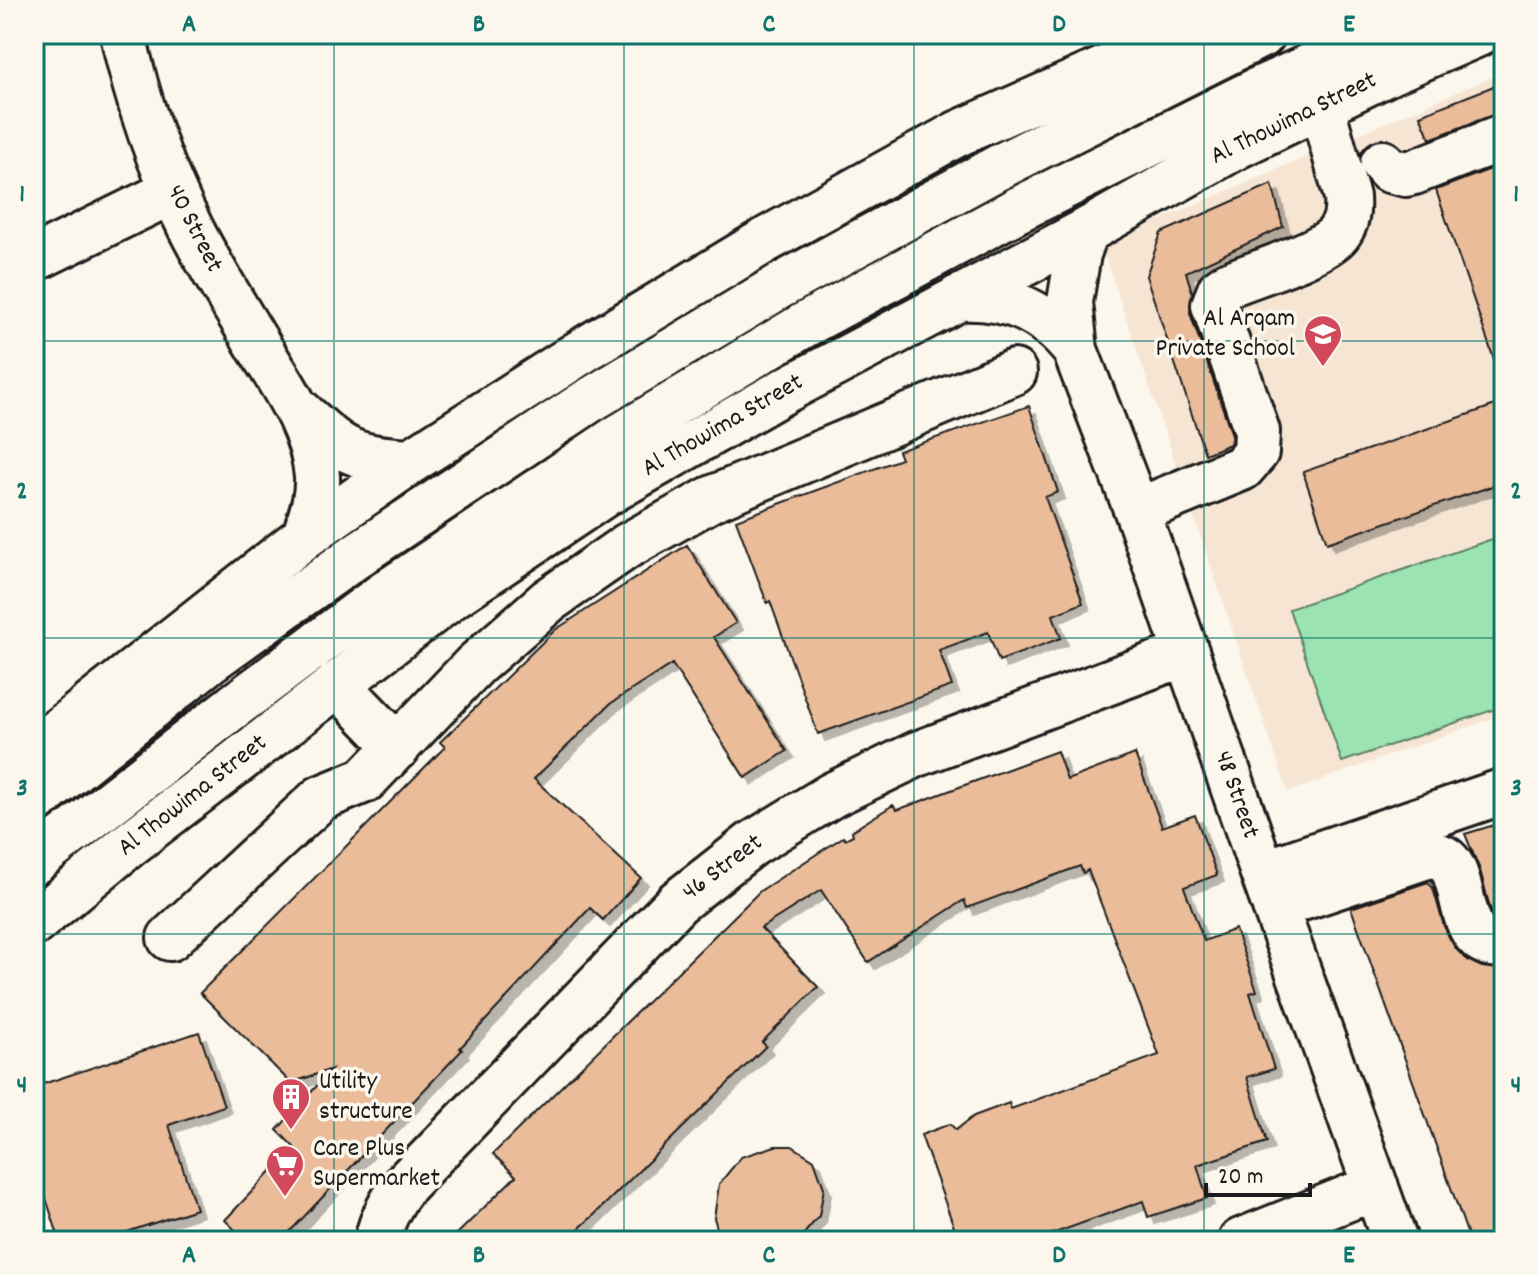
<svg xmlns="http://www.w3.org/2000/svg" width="1538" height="1275" font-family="Dekko,sans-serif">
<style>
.built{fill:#f6e5d3}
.green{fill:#9be3b1;stroke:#5c8066;stroke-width:2}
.building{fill:#eabc9a;stroke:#1c1c1c;stroke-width:2;filter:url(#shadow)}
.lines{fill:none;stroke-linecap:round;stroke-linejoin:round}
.minor-casing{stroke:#1c1c1c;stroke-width:50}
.minor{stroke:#fbf7ec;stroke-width:44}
.grid{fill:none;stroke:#0f766e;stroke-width:2;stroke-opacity:0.55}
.labels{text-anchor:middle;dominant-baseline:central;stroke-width:7;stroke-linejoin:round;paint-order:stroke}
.street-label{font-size:26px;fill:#1c1c1c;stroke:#fbf7ec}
.poi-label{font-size:26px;fill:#1c1c1c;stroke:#fbf7ec;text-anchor:start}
.neatline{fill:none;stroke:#0f766e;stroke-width:3}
.grid-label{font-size:26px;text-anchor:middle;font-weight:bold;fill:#0f766e}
</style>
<defs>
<filter id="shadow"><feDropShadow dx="7" dy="7" stdDeviation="0" flood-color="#0004"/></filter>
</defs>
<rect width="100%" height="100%" fill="#fbf7ec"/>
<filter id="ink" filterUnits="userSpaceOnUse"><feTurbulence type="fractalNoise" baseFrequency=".0125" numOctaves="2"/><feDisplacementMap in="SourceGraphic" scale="16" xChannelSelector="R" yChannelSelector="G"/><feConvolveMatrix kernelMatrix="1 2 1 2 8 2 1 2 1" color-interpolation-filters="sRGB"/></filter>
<g filter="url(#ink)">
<path class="built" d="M1504 72V714L1288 792 1101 245Z"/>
<path class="green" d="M1504 535V706L1342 762 1289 609Z"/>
<path class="building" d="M1504 82V113L1495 114 1430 139 1420 115Z
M1504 164V373L1499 374 1436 190Z
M1272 184 1283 227 1186 272 1192 292 1190 313 1232 435 1230 444 1205 454 1146 276 1161 233Z
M1504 402V482L1327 543 1303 472Z
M1029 406 1058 492 1045 497 1083 603 1053 615 1061 638 999 661 988 632 939 650 952 686 818 734 770 601 767 603 736 520 901 459 898 451Z
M687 545 736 623 714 637 787 751 745 778 672 664 610 704 534 779 641 878 603 920 590 908 460 1048 462 1050 281 1241H246L225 1220 294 1147 277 1130 332 1069 291 1083 200 993 445 747 440 742 555 630Z
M1057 751 1067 780 1135 754 1162 827 1195 815 1217 875 1184 887 1204 941 1235 929 1257 991 1250 993 1274 1069 1247 1077 1267 1142 1197 1165 1207 1198 1148 1217 1143 1201 1033 1241H959L921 1135 950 1124 956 1130 974 1116 1009 1103 1011 1109 1159 1055 1088 870 1083 873 1080 866 967 908 964 900 868 962 821 890 761 928 818 987 762 1042 766 1046 593 1216 565 1241H450L516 1176 493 1154 760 891 843 837 845 839 853 835 852 831 893 805 897 810Z
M1504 822V919L1496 918 1490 908 1480 870 1465 834Z
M1428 882 1433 888 1444 926 1457 950 1469 961 1482 967 1504 969V1241H1470L1351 908Z
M199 1032 224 1106 169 1125 196 1209 100 1241H60L34 1162V1087Z
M775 1146H792L814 1160 824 1188 819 1216 798 1241H721L714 1218 719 1184 741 1157Z"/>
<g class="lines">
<g class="minor-casing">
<path id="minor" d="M123 34C137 101 160 167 191 229 213 272 239 313 264 355 287 392 314 432 317 477 318 498 311 516 305 536
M1383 163 1389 170 1406 174 1414 172 1504 137
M1086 231 1078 254 1070 302 1075 350 1137 511 1263 873 1395 1241
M34 259 173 191
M958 298C1007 295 1044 311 1075 350
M298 410C345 452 347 457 411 461
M1137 511 1242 468 1256 452 1257 431 1214 305 1220 290 1227 285C1253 274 1323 253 1338 234 1347 223 1348 211 1347 197L1321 104
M337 684 398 747
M34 750 305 536 411 461 587 348 766 240 957 134 1184 34
M34 802 209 661 363 551 587 402 780 286 997 168 1263 34
M34 862 234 706 383 595 620 436 806 324 1017 210 1258 90 1381 34
M1263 873 1504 791
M1275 907 1424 857C1478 841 1444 953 1504 944
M34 923 130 844 454 595 605 494 784 391 1086 231 1237 146 1392 71 1478 34
M170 938 321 798 365 780 475 665 548 601 627 546 711 499 1014 372
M377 1241C382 1218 391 1201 406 1183L678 902 752 844 832 795 917 754 1186 653
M1241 1241 1376 1187"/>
</g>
<use href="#minor" class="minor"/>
</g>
</g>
<path class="grid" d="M334 34V1241M624 34V1241M914 34V1241M1204 34V1241M34 341H1504M34 638H1504M34 934H1504"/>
<defs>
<g id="school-pin" transform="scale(2)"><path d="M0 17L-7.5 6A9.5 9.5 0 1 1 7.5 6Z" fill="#d1495b" stroke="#fbf7ec"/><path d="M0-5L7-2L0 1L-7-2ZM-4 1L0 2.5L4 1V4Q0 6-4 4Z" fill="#fff"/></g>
<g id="building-pin" transform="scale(2)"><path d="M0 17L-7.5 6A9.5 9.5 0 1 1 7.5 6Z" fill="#d1495b" stroke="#fbf7ec"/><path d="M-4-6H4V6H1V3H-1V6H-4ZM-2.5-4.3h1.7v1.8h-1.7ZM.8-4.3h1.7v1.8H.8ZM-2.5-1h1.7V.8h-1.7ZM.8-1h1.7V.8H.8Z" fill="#fff"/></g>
<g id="supermarket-pin" transform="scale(2)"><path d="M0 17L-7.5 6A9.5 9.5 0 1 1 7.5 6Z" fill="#d1495b" stroke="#fbf7ec"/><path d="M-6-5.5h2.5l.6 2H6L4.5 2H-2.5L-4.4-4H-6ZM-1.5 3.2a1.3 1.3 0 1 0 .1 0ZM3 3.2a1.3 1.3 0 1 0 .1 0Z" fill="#fff"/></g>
</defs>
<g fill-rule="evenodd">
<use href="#school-pin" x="1323" y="334"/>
<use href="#building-pin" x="291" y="1097"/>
<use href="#supermarket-pin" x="285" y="1164"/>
</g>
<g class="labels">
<g class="street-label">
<text transform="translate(1294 119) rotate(-26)">Al Thowima Street</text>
<text transform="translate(194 229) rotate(63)">40 Street</text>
<text transform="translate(723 426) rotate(-30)">Al Thowima Street</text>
<text transform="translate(1236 795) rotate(71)">48 Street</text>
<text transform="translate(193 796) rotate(-38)">Al Thowima Street</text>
<text transform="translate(723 868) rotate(-37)">46 Street</text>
</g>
<g class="poi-label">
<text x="1295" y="319" text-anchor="end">Al Arqam<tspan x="1295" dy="30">Private School</tspan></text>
<text x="319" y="1082">Utility<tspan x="319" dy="30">structure</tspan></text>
<text x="313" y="1149">Care Plus<tspan x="313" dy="30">Supermarket</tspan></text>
</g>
</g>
<rect width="1538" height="1275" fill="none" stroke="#fbf7ec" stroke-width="88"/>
<path d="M1206 1183v12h104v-12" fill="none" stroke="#1c1c1c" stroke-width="4"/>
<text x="1218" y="1183" font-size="24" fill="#1c1c1c" stroke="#fbf7ec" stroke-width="6" paint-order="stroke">20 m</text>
<rect x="44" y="44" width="1450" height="1187" class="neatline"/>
<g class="grid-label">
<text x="189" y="31">A</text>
<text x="479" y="31">B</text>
<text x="769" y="31">C</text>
<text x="1059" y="31">D</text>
<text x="1349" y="31">E</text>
<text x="22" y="201">1</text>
<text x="1516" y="201">1</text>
<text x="22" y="498">2</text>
<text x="1516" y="498">2</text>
<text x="22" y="795">3</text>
<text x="1516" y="795">3</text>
<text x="22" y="1092">4</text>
<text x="1516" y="1092">4</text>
<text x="189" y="1262">A</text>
<text x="479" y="1262">B</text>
<text x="769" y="1262">C</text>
<text x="1059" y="1262">D</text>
<text x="1349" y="1262">E</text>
</g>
</svg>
